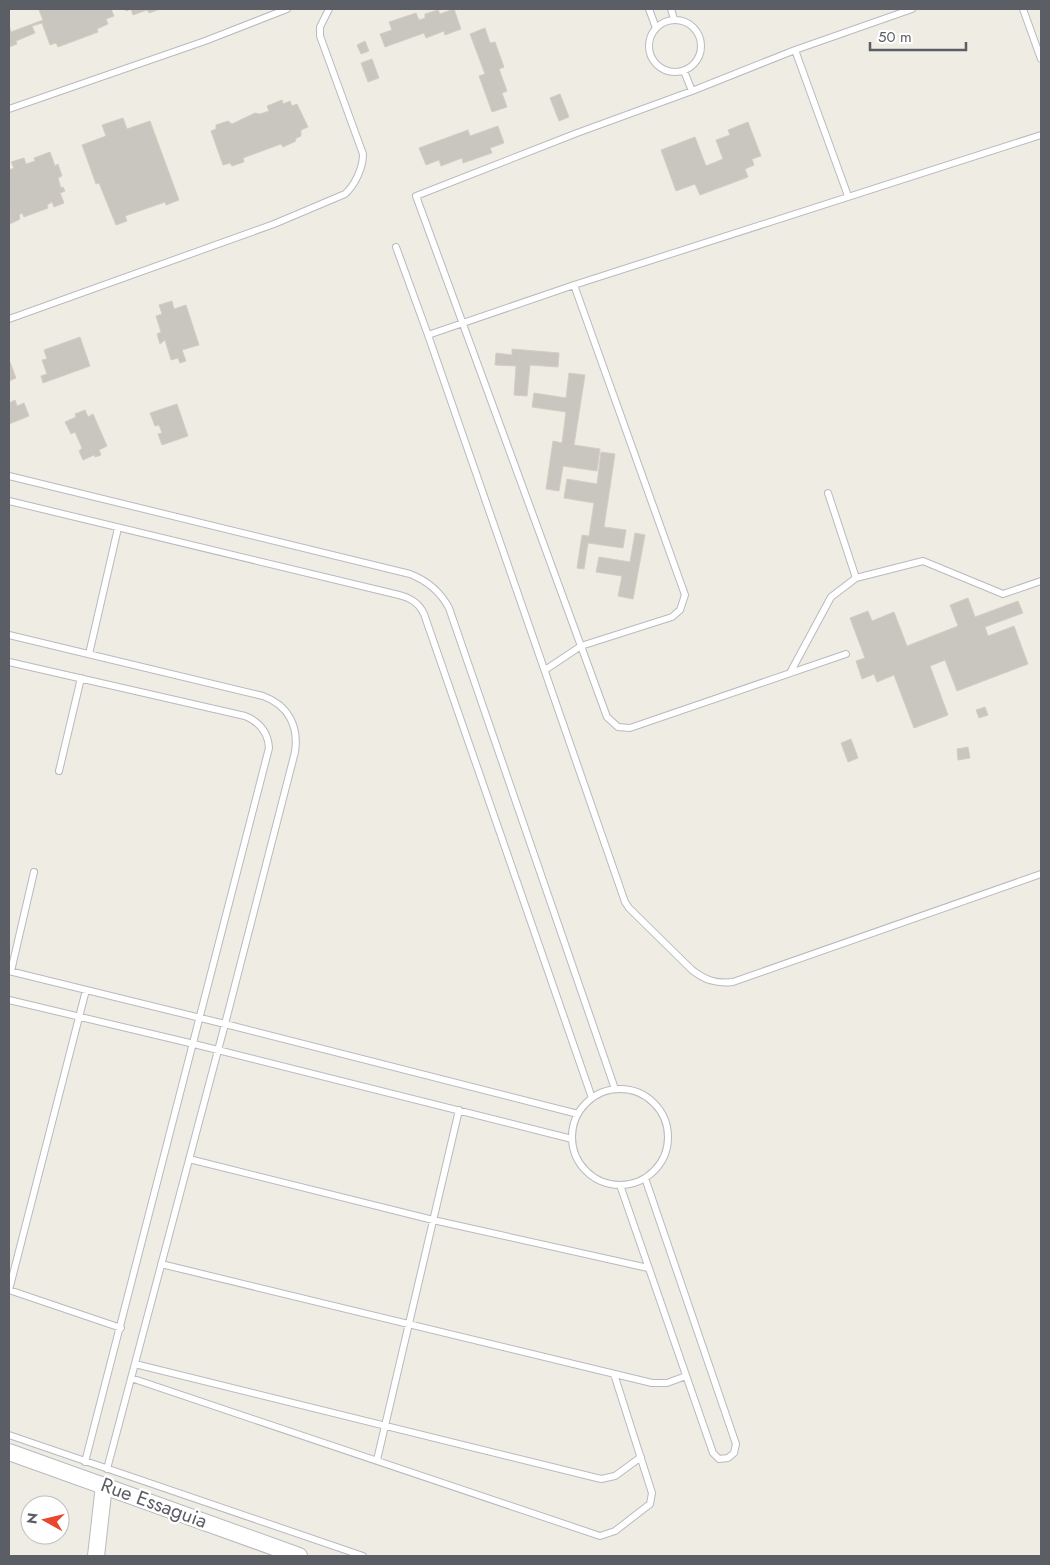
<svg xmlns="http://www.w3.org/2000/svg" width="1050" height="1565" font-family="Jost,sans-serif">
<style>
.building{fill:#c9c6c0;stroke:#d3cec1}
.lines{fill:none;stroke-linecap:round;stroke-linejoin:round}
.service-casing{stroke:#b8babf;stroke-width:8}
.tertiary-casing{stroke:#b8babf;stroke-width:18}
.service{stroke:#fff;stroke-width:6}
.tertiary{stroke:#fff;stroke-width:16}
.labels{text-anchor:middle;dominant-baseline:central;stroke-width:4.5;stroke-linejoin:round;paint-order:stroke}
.street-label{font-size:20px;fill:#5b5e64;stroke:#fff}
</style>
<rect width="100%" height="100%" fill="#eeece3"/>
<path class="building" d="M43 9H111L114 16 106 19 108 24 97 29 98 32 58 47 56 43 50 45 42 23 32 26 35 33 16 41 17 44 9 47V25L11 32 43 20 39 10Z
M125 9H160L149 13 147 10 133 15 131 9 126 11Z
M454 9 461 29 445 35 444 31 426 38 424 33 385 47 380 34 392 30 389 22 416 13 419 20 425 18V14L438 10 440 14Z
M485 28 490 43 495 42 504 67 499 69 507 91 502 93 507 107 492 112 479 76 485 74 470 34Z
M365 41 369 51 361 54 357 45Z
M372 59 379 78 368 82 361 63Z
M560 94 569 117 559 121 550 98Z
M282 100 283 104 290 101 292 106 297 104 308 127 301 130V136L295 139 296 141 283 147 281 144 243 158 244 162 232 166 230 163 223 165 211 131 216 129V125L228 121 232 124 255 113 260 114 269 111 267 106Z
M123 118 127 129 150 121 179 200 166 205 165 202 125 216 127 221 116 225 99 183 96 184 82 145 106 136 102 125Z
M748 122 761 156 752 159 754 165 745 169 748 177 700 195 695 184 676 191 661 150 695 137 706 166 723 159 716 140 730 135 728 130Z
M498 126 504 143 490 148 492 153 463 163 462 158 441 166 439 160 426 165 419 148 468 130 470 136Z
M50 152 55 166 58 164 62 176 58 178 61 188 63 187 65 191 60 193 64 203 54 207 52 202 47 205 48 208 24 217 22 213 19 215 20 219 10 224 9 170 14 168 11 162 24 158 26 164 35 161 34 158Z
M172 301 174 309 186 305 199 345 182 350 186 361 180 363 178 358 171 360 165 340 160 344 157 334 161 332 156 316 162 314 159 305Z
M80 337 90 366 43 383 41 376 47 374 42 360 47 359 44 350Z
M512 349 559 353 558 367 530 365 527 396 514 395 516 366 495 365 496 353 512 355Z
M10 362 16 378 9 381V363Z
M569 373 585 375 574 445 600 449 597 471 563 466 559 491 546 489 553 441 562 443 566 412 532 407 534 393 566 398Z
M15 400 17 406 24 403 29 416 9 424V403Z
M177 404 188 436 162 445 158 434 162 433 159 425 155 426 150 413Z
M85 410 88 417 93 414 107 446 99 450 101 455 95 457 94 455 83 460 79 451 82 448 75 432 71 434 65 422 76 417 75 414Z
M601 452 615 454 604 527 626 530 623 548 588 543 584 569 577 568 582 535 589 536 594 503 564 498 567 479 597 484Z
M635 533 645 535 633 599 618 596 622 576 596 572 599 557 630 562Z
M968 598 975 617 1018 601 1023 613 985 627 988 636 1014 626 1028 664 957 691 945 660 930 666 948 715 914 728 894 675 877 682 874 674 862 679 856 661 865 658 850 618 868 611 872 621 894 612 907 646 958 626 950 605Z
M985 707 988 715 979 718 976 710Z
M851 739 858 758 848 762 841 743Z
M968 747 970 758 958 760 957 749Z"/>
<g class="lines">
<g class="service-casing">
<path id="service" d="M649 9 656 28
M671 9 674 19
M1023 9 1041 59
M649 46a26 26 0 1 1 52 0a26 26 0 1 1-52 0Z
M795 50 848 196
M684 71 692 91
M9 109 205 41 287 9
M396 247 428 335 625 902 629 908 692 970C705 980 716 984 733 982L1041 874
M9 319 274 224 345 194C355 185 363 168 363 154L320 36V27L329 9
M428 335 574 285 1041 135
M9 476 410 574C428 581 440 591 449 608L615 1089
M828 493 856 578
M9 501 399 595C411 598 419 603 424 614L592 1098
M9 635 263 696C288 705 299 726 295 752L225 1024 107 1469
M89 654 118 528
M846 654 630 728 618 727 607 717 416 196 577 133 692 91 795 50 912 9
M9 662 245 716C260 722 268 732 269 748L85 1462
M545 670 581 646 672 617 680 610 685 595 574 285
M790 673 831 597 856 578 923 561 1003 594 1041 581
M59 771 81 678
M9 971 225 1024 578 1114
M11 971 34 872
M9 1000 194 1044 572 1139
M572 1137a48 48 0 1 1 96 0a48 48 0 1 1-96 0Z
M189 1159 433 1220 648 1268
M620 1185 713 1453 719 1459 728 1458 734 1453 736 1444 645 1178
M161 1264 652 1383H667L686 1376
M9 1290 86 990
M9 1290 121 1328
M135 1364 601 1479 615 1476 641 1457
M131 1378 600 1536 615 1531 650 1504 652 1493 614 1374
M9 1435 363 1556
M377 1460 459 1110"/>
</g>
<g class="tertiary-casing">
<path id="tertiary" d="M9 1452 299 1556
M96 1556 104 1485"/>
</g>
<use href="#service" class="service"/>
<use href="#tertiary" class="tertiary"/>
</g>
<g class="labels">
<g class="street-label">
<text transform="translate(154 1503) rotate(20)">Rue Essaguia</text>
</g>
</g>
<rect width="1050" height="1565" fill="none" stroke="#5b5e64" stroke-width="20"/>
<g transform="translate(45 1520) rotate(278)"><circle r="24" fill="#ffffff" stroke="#bdbfc1"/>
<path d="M0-4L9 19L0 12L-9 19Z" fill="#e9472e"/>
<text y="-8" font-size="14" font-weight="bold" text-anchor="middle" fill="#5b5e64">N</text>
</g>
<path d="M870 42v8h96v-8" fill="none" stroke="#5b5e64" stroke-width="2.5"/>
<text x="878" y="42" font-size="15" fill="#5b5e64" stroke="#ffffff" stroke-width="4" paint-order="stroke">50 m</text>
</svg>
